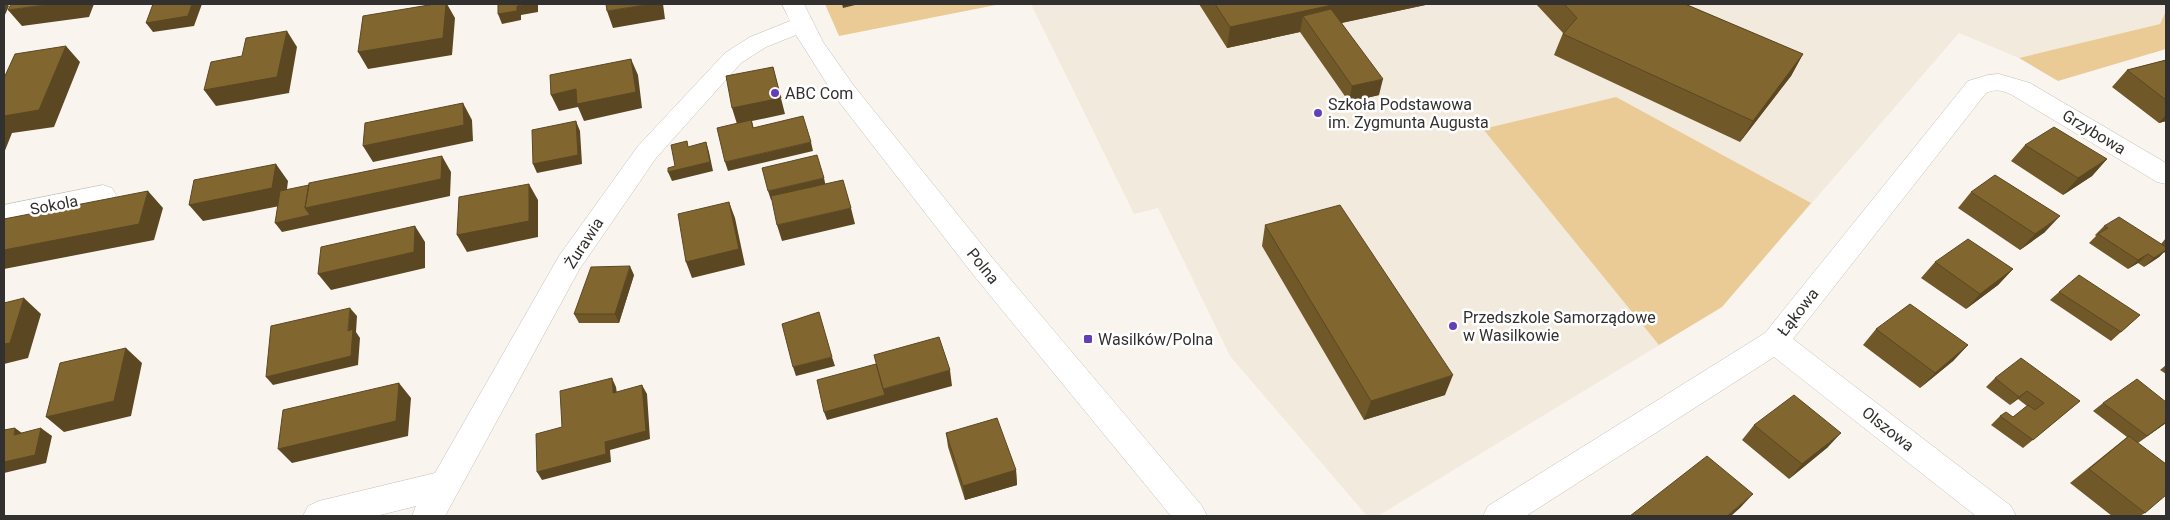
<svg xmlns="http://www.w3.org/2000/svg" width="2170" height="520" font-family="Roboto,sans-serif">
<style>
.built{fill:#f2eadd}
.green{fill:#eacb96}
.lines{fill:none;stroke-linecap:round;stroke-linejoin:round}
.minor-casing{stroke:#c4c0ba;stroke-width:1}
.minor{fill:#fff;fill-rule:evenodd}
.wall{fill:#705829}
.shaded-wall{fill:#5b4722}
.building{fill:#826630;stroke:#5b4722}
.poi-dot{fill:#623fb7;stroke:#fff;stroke-width:2}
.labels{text-anchor:middle;dominant-baseline:central;stroke-width:5;stroke-linejoin:round;paint-order:stroke}
.poi-label{font-size:16px;fill:#33312f;stroke:#fff;text-anchor:start}
.street-label{font-size:16px;fill:#33312f;stroke:#fff}
</style>
<rect width="100%" height="100%" fill="#f9f5ee"/>
<path class="built" d="M1031 4H2166V11L2160 24 2019 58 1959 33 1722 307 1378 516H1367L1230 356 1158 208 1134 214Z"/>
<path class="green" d="M825 4H1001L839 36Z
M2166 11V49L2058 81 2019 58 2160 24Z
M1616 97 1811 203 1722 307 1659 345 1483 129Z"/>
<g class="lines">
<g class="minor-casing">
<path id="minor" d="M782 4H804L823 42 854 86 995 261 1202 506 1207 516H1171L975 277 836 98 796 35 766 47 741 63 656 158 579 270 445 516H412L416 506 376 516H303L308 506 319 501 435 473 559 256 638 146 725 53 750 37 790 21Z
M1999 74 2030 83 2166 163V184L2157 182 2012 95C2004 91 1995 88 1986 93L1793 339 2011 506 2016 516H1976L1774 357 1526 516H1483L1488 506 1765 333 1968 81 1988 75Z
M103 185 112 188 116 195 112 202 4 225V205Z"/>
</g>
<use href="#minor" class="minor"/>
</g>
<path class="wall" d="M1199 4H1430L1342 23 1379 95 1349 102 1300 32 1227 48Z
M1536 4H1685L1803 54 1791 76 1740 142 1554 55 1563 33Z
M2166 60V121L2159 123 2112 87 2127 70Z
M2025 145 2107 159 2092 176 2063 195 2011 161Z
M1971 192 2045 232 2020 250 1958 208Z
M1265 225 1445 395 1364 420 1262 246Z
M2104 226 2161 244 2166 238V254L2164 252 2159 257 2144 267 2138 263 2128 269 2089 243 2096 236 2095 235Z
M1935 262 2013 269 1998 285 1966 309 1921 278Z
M634 275 619 323H579L574 314Z
M2059 292 2140 315 2111 341 2050 300Z
M1876 329 1968 345 1953 361 1920 388 1863 345Z
M2166 365V374L2160 370Z
M1995 378 2080 401 2023 448 1991 425 2000 416 2013 417 2027 406 2018 399 2010 405 1986 387Z
M2103 403 2166 423 2138 443 2145 513 2140 516H2112L2070 483 2127 437 2093 411Z
M1754 425 1828 447 1789 479 1742 440Z
M946 433 1016 470 1017 485 965 500 948 447Z"/>
<path class="shaded-wall" d="M4 4H7L9 6 4 17Z
M51 4H94L89 17 22 26 8 10Z
M192 4H202L194 26 153 32 146 23Z
M446 4H447L455 18 452 55 368 69 358 52Z
M527 4H538V12L521 15V20L502 24 498 14 517 6Z
M651 4H663L665 19 613 28 607 11Z
M842 4H859L843 8Z
M1337 4H1430L1312 29 1303 16 1300 32 1227 48 1230 27Z
M287 31 297 47 289 93 216 106 204 90Z
M66 46 80 62 54 127 12 133 4 153V116Z
M1803 54 1791 76 1740 142 1753 121Z
M631 59 638 75 642 108 584 121 578 107 559 111 551 95Z
M773 67 785 114 752 121 754 130 737 124 732 108Z
M1383 79 1379 95 1349 102 1352 86Z
M463 103 472 120 473 141 373 162 363 146Z
M2166 115V121L2159 123Z
M576 121 580 131 582 164 537 173 533 164Z
M706 142 709 152 713 171 672 181 668 172Z
M811 142 813 151 728 171 725 162Z
M442 156 451 172 450 196 282 232 275 223 305 208Z
M2107 159 2092 176 2063 195 2078 178Z
M276 164 288 181 285 205 203 221 189 205Z
M824 178 826 187 771 200 768 191Z
M529 184 538 200V237L467 252 457 235Z
M148 191 163 208 154 240 4 269V250Z
M729 202 735 218 745 265 692 278 686 262Z
M851 208 855 224 782 241 777 225Z
M2060 216 2045 232 2020 250 2035 234Z
M415 226 425 242V268L331 290 318 274Z
M2166 250 2159 257 2144 267 2154 258Z
M2148 254 2138 263 2128 269 2138 260Z
M630 266 634 275 619 323 615 314Z
M2013 269 1998 285 1966 309 1980 294Z
M24 298 41 314 28 358 4 364V344Z
M350 308 357 316 356 332 360 338 358 365 273 385 266 377 348 331Z
M1968 345 1953 361 1920 388 1935 373Z
M126 348 142 363 131 416 64 432 46 417Z
M832 357 835 366 796 376 793 367Z
M950 370 952 386 827 420 824 412 883 389Z
M1453 375 1445 395 1364 420 1371 401Z
M612 378 616 387 618 401 613 393Z
M399 383 411 398 408 436 292 463 278 449Z
M642 385 647 394 650 439 610 450 611 462 542 480 537 472 605 442Z
M2027 391 2018 399 2010 405 2019 397Z
M2166 422V423L2136 444 2147 436Z
M15 428 26 436 14 435Z
M41 428 52 436 46 463 4 473V462Z
M1841 433 1828 447 1789 479 1802 464Z
M1016 470 1017 485 965 500 963 486Z
M1753 494 1740 508 1731 516H1727Z"/>
<path class="building" d="M11 4H51L8 10Z
M153 4H192L188 16 146 23Z
M435 4H446L443 38 358 52 363 16Z
M498 4H527L517 6V11L498 14Z
M606 4H651L607 11Z
M1215 4H1337L1230 27Z
M1564 4H1685L1803 54 1753 121 1563 34 1577 18Z
M1331 9 1383 79 1352 86 1303 16Z
M287 31 277 77 204 90 211 62 242 56 246 38Z
M66 46 39 110 4 116V78L15 54Z
M631 59 636 92 577 104 576 89 551 95 550 75Z
M2166 60V100L2127 70Z
M773 67 781 98 732 108 726 76Z
M463 103 464 125 363 146 365 123Z
M803 116 811 142 725 162 717 128 751 120 753 128Z
M576 121 578 155 533 164 532 130Z
M2054 127 2107 159 2078 178 2025 145Z
M687 141 688 147 706 142 710 162 668 172V168L675 166 671 145Z
M817 155 824 178 768 191 762 168Z
M442 156 441 179 305 208 309 183Z
M276 164 272 188 189 205 194 180Z
M1995 175 2060 216 2035 234 1971 192Z
M843 180 851 208 777 225 771 196Z
M529 184V221L457 235 459 197Z
M309 185 305 208 310 215 275 223 280 191Z
M148 191 139 224 4 250V219Z
M729 202 739 249 686 262 678 214Z
M1340 205 1453 375 1371 401 1265 225Z
M2119 217 2166 247V250L2154 258 2148 254 2138 260 2098 234 2108 228 2104 226Z
M415 226 414 252 318 274 321 247Z
M1968 239 2013 269 1980 294 1935 262Z
M630 266 615 314H574L591 267Z
M2079 275 2140 315 2121 332 2059 292Z
M24 298 10 343 4 344V303Z
M1910 304 1968 345 1935 373 1876 329Z
M350 308 348 331 353 329 351 356 266 377 271 326Z
M819 312 832 357 793 367 782 324Z
M939 337 950 370 883 389 874 355Z
M126 348 114 401 46 417 60 363Z
M2021 358 2080 401 2033 440 2000 416 2006 412 2013 417 2028 405 2035 410 2044 403 2027 391 2019 397 1995 378Z
M876 364 885 395 824 412 817 380Z
M612 378 613 393 642 385 646 431 605 442 606 454 537 472 536 434 562 427 560 391Z
M2137 379 2166 402V422L2147 436 2103 403Z
M399 383 396 421 278 449 283 410Z
M1794 395 1841 433 1802 464 1754 425Z
M997 418 1016 470 963 486 946 433Z
M15 428 14 435 41 428 35 455 4 462V430Z
M2129 436 2166 464V495L2145 513 2089 469Z
M1707 456 1753 494 1727 516H1630Z"/>
<g class="poi-dot">
<circle cx="775" cy="93" r="5"/>
<circle cx="1318" cy="113" r="5"/>
<circle cx="1453" cy="326" r="5"/>
<rect x="1083" y="334" width="10" height="10" rx="2.5"/>
</g>
<g class="labels">
<g class="poi-label">
<text x="785" y="93">ABC Com</text>
<text x="1328" y="104">Szkoła Podstawowa<tspan x="1328" dy="18">im. Zygmunta Augusta</tspan></text>
<text x="1463" y="317">Przedszkole Samorządowe<tspan x="1463" dy="18">w Wasilkowie</tspan></text>
<text x="1098" y="339">Wasilków/Polna</text>
</g>
<g class="street-label">
<text transform="translate(2094 132) rotate(31)">Grzybowa</text>
<text transform="translate(54 205) rotate(-11)">Sokola</text>
<text transform="translate(584 243) rotate(-57)">Żurawia</text>
<text transform="translate(983 266) rotate(51)">Polna</text>
<text transform="translate(1798 312) rotate(-52)">Łąkowa</text>
<text transform="translate(1888 429) rotate(38)">Olszowa</text>
</g>
</g>
<rect width="2170" height="520" fill="none" stroke="#33312f" stroke-width="10"/>
</svg>
